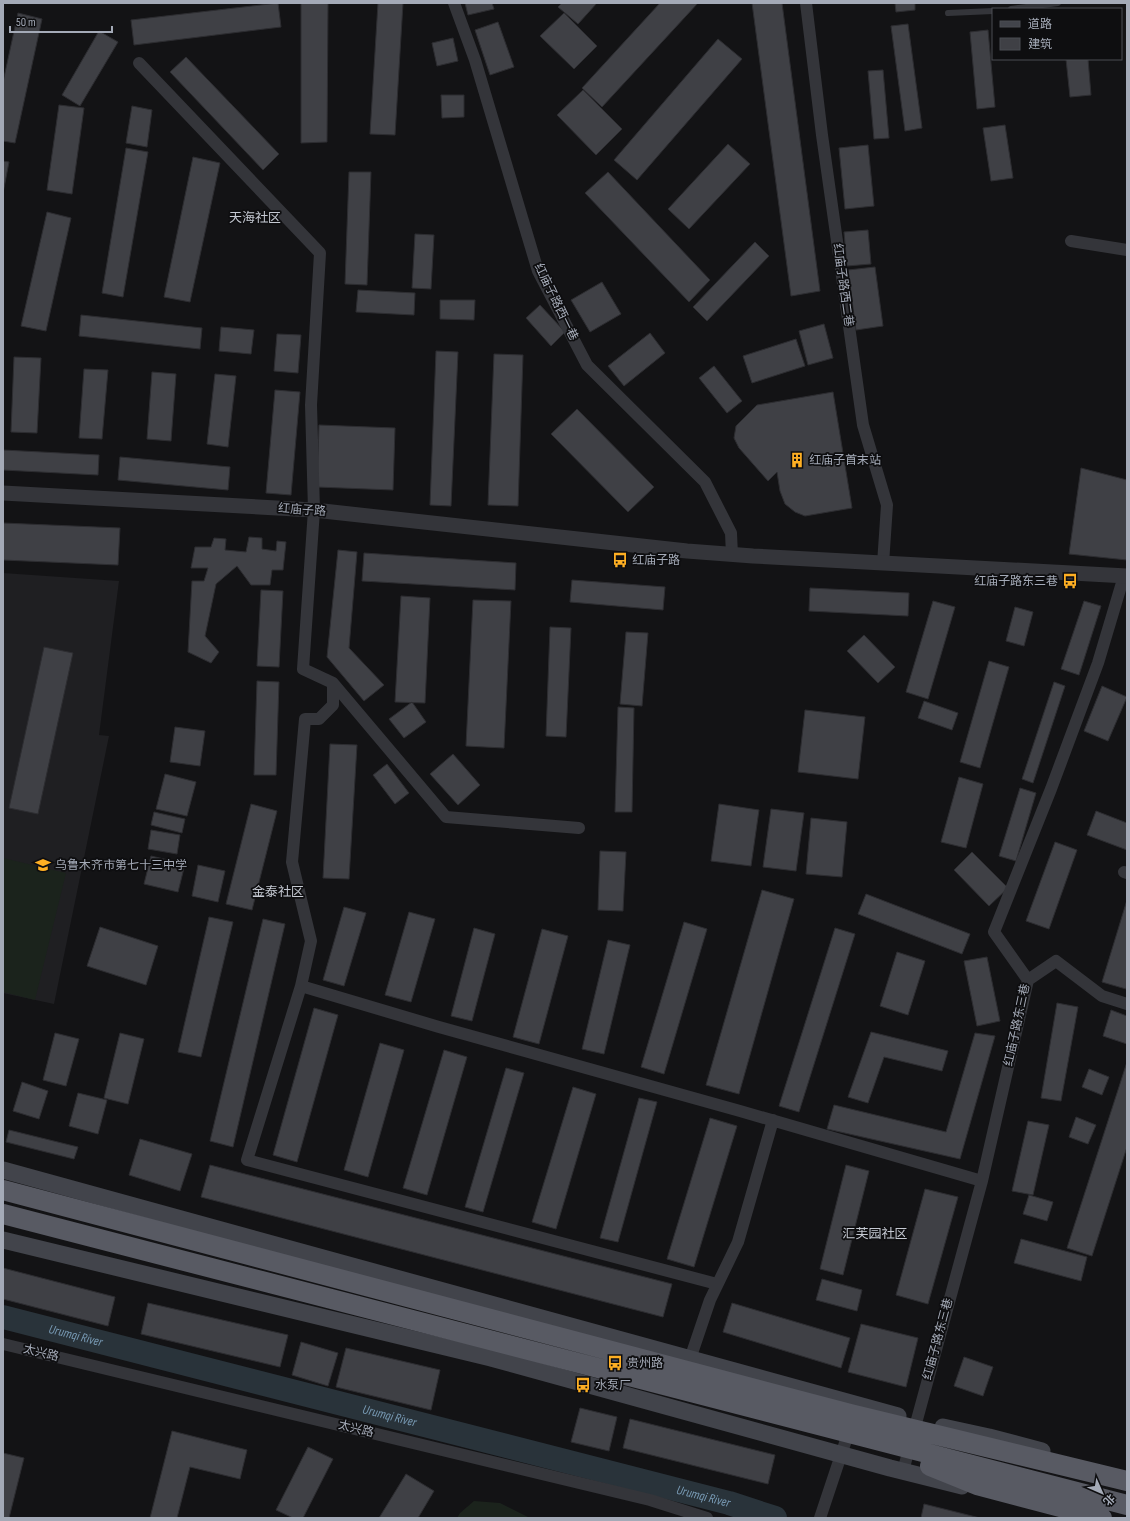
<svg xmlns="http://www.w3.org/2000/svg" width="1130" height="1521" font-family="'Sofia Sans Condensed','Noto Sans SC',sans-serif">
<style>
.built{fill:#1f1f22}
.garden{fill:#1b231c}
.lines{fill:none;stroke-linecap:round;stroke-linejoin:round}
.river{stroke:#29333a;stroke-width:24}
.building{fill:#3f4045;stroke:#2d2d31}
.service{stroke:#34353a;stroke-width:6}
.minor{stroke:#34353a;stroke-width:12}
.tertiary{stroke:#34353a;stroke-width:15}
.secondary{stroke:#42444b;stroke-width:17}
.trunk-bridge{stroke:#585a63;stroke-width:20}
.labels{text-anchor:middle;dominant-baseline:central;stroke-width:3.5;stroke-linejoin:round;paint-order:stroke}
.street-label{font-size:12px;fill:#a4aab7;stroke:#0e0e10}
.poi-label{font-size:12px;fill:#a4aab7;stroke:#0e0e10;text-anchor:start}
.neighbourhood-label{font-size:13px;fill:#c5c9d2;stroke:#0e0e10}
.water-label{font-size:13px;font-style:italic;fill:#789ab4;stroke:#0e0e10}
</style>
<rect width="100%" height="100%" fill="#131315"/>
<path class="built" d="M3 573 119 581 99 735 109 736 54 1004 3 993Z"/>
<path class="garden" d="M3 858 66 873 35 1000 3 992Z
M474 1501 500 1503 530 1518H457L460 1513Z"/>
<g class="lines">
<path class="river" id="s1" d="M3 1317 729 1503 775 1518"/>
</g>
<path class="building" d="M278 3 281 27 134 45 131 20Z
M301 3H328L327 142 301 143Z
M378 3H403L395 135 370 134Z
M465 3H492L494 9 468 15Z
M562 3H597L578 24 558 7Z
M660 3H698L602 107 582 88Z
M752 3H782L820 291 791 296Z
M895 3H915V10L896 12Z
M18 13 42 19 15 143 3 141V82Z
M564 13 597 46 574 69 540 36Z
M498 22 514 67 490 75 475 30Z
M908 24 922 128 905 131 891 26Z
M988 30 995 107 977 109 970 32Z
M99 31 118 42 80 106 62 95Z
M453 38 458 61 437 66 432 43Z
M718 39 742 59 637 180 614 160Z
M186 57 279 154 263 170 170 72Z
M1066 59H1088L1091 95 1070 97Z
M883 70 889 138 874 139 868 71Z
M583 90 622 129 596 155 557 115Z
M441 95H464V117L442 118Z
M59 105 84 108 72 194 47 190Z
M132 106 152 110 147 147 126 143Z
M1005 125 1013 178 991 181 983 128Z
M728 144 750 164 689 229 668 209Z
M868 145 874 206 845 209 839 148Z
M126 148 148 152 123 297 102 293Z
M193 157 220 163 190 302 164 297Z
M3 161 9 162 3 193Z
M349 172H371L367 285 345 284Z
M608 172 710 280 689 302 585 193Z
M47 212 71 218 46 331 21 326Z
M868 230 871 264 847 266 844 232Z
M415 234 434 235 431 289 412 288Z
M755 242 769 256 707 321 693 307Z
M875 267 883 326 856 330 848 270Z
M602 282 621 314 590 332 571 300Z
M358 290 415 293 414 315 356 312Z
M440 300H475L474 320 440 319Z
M540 305 565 332 551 346 526 318Z
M81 315 202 328 200 349 79 336Z
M824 324 833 358 808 365 799 331Z
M221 327 254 330 251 354 219 351Z
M650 333 665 353 624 386 608 366Z
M277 334 301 335 298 373 274 371Z
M796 339 805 366 752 383 743 356Z
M436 351 458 352 451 506 430 505Z
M494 354 523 355 518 506 488 505Z
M14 357 41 358 37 433 11 432Z
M714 366 742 401 727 413 699 378Z
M84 369 108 370 102 439 79 438Z
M152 372 176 374 171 441 147 439Z
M215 374 236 376 228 447 207 444Z
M275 390 300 392 291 495 266 493Z
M833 392 852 508 805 516 795 512 785 504 780 491 777 472 768 481 739 448 734 438 736 426 757 405Z
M577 409 654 487 628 512 551 434Z
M319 425 395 428 393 490 317 487Z
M3 450 99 455 98 475 3 470Z
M120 457 230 467 228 490 118 480Z
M1081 468 1127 480V560L1069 554Z
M3 523 120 528 118 565 3 560Z
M249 537 262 538V549L276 551 277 541 286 542 283 570H272L270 585H251L237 566 216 584 205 636 219 652 211 663 188 652 192 581H204L208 568H191L195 547H211L214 538 226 539 225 550 246 552Z
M338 550 357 552 349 648 384 685 364 701 327 657Z
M364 553 516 563 515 590 362 581Z
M572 580 665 587 663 610 570 602Z
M810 588 909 593 908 616 809 611Z
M261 590 283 591 279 667 257 666Z
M401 596 430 598 425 703 395 702Z
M473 600 511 601 504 748 466 746Z
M933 601 955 607 928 699 906 692Z
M1084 601 1101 606 1079 675 1061 669Z
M1015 607 1033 612 1024 646 1006 641Z
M550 627 571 628 566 737 546 736Z
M626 632 648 633 642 706 620 704Z
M864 635 895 667 878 683 847 651Z
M44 647 73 653 38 814 9 808Z
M989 661 1009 667 980 768 960 762Z
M257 681 279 682 276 775H254Z
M1054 682 1065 686 1033 783 1022 779Z
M1102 686 1127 697 1108 741 1084 731Z
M924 701 958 713 952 730 918 718Z
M412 702 426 722 404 738 389 719Z
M618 707 634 708 632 812H615Z
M805 710 865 717 858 779 798 772Z
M175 727 205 731 200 766 170 762Z
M330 744 357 745 349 879 323 878Z
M453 754 480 785 458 805 430 774Z
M387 764 409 793 395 804 373 775Z
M165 774 196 782 187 816 156 809Z
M959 777 983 784 966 848 941 842Z
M1020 788 1036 793 1016 861 999 856Z
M251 804 277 811 252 910 226 904Z
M719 804 759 810 751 866 711 861Z
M771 809 804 813 796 871 763 867Z
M1096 811 1127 823V850L1087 835Z
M154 812 185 819 182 833 151 825Z
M811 818 847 822 842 877 806 874Z
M151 830 180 835 177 854 148 849Z
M1055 842 1077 850 1049 929 1026 921Z
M600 851 626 852 623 911 598 910Z
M972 852 1008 888 989 906 954 870Z
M151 856 185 864 178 892 144 884Z
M198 865 225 871 218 902 192 896Z
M762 890 794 899 739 1094 706 1085Z
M866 894 970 934 962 954 858 914Z
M1127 900V985L1126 989 1102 982Z
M344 907 366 913 344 986 323 980Z
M409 912 435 919 411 1002 385 995Z
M209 917 233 922 201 1057 178 1052Z
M263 919 285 924 233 1147 210 1141Z
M684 922 707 929 664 1074 641 1067Z
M100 927 158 946 146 985 87 966Z
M474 928 495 934 472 1021 451 1016Z
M835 928 855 934 799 1112 779 1106Z
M542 929 568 936 539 1044 513 1037Z
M608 940 630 945 604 1054 582 1049Z
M897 952 925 961 908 1015 880 1006Z
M987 957 1000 1021 977 1026 964 961Z
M1057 1003 1078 1007 1061 1101 1041 1098Z
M314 1008 338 1015 297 1162 273 1155Z
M1111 1010 1127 1016V1044L1103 1036Z
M871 1032 948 1051 942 1071 884 1057 868 1103 848 1097Z
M55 1033 79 1039 66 1086 43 1080Z
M120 1033 144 1039 128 1104 104 1098Z
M975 1033 995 1036 960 1159 827 1129 834 1105 946 1132Z
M380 1043 404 1050 368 1177 344 1170Z
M444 1050 467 1057 427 1195 403 1188Z
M1127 1062V1147L1092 1256 1067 1248Z
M506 1068 524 1073 483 1212 465 1207Z
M1089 1069 1109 1077 1102 1095 1082 1087Z
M22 1082 48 1091 39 1119 13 1111Z
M573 1087 596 1094 556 1229 532 1222Z
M78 1093 107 1100 98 1134 69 1126Z
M639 1098 657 1102 618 1242 600 1238Z
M1076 1117 1096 1125 1088 1144 1069 1137Z
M710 1118 737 1126 694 1267 667 1259Z
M1028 1121 1049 1125 1033 1195 1012 1191Z
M9 1130 78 1147 74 1159 6 1142Z
M140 1139 192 1154 180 1191 129 1175Z
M210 1165 672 1284 663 1317 201 1197Z
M846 1165 869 1171 843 1275 820 1269Z
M925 1189 958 1197 928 1304 896 1295Z
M1029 1195 1053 1202 1047 1221 1023 1214Z
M1021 1239 1087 1257 1081 1281 1014 1263Z
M3 1268 115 1297 108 1326 3 1299Z
M822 1279 862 1290 857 1311 816 1300Z
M148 1303 288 1335 280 1367 141 1334Z
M732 1303 850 1338 841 1368 723 1332Z
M861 1324 918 1338 906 1387 848 1372Z
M301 1342 338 1353 328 1386 292 1375Z
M346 1348 440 1370 431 1410 336 1387Z
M964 1357 993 1367 983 1396 954 1386Z
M580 1408 617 1417 609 1451 571 1442Z
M630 1419 775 1455 768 1484 623 1448Z
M172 1431 247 1450 240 1479 190 1467 177 1518H150Z
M308 1447 333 1459 303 1518H293L276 1510Z
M3 1453 24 1458 9 1518H3Z
M406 1474 434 1491 418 1518H379Z
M924 1504 980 1518H921Z"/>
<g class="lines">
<path class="service" d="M1011 9 1058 3
M948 13 993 11"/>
<path class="minor" d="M454 3 475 60 538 271 587 365 705 482 731 533 732 555
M806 3 822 135 863 425 887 505 883 564
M139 63 320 253 311 405 314 510 303 669 333 683 446 817 579 828
M1071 241 1127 250
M333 683V705L319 719H305L292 862 311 941 301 986 247 1160 717 1284
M1124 872 1127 873
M1028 980 1056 961 1102 996 1127 1004
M301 986 439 1027 740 1111 982 1181
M3 1344 650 1500 707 1518
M690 1359 710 1300 738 1242 773 1120
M903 1471 982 1181 1028 980 994 932 1051 789 1098 663 1124 576
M820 1518 850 1428"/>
<path class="tertiary" d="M3 493 314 510 687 551 753 556 1127 576"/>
<path class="secondary" d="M3 1170 898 1416
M3 1240 491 1358 890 1468 962 1486
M943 1427 989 1437 1042 1451"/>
<path class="trunk-bridge" d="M3 1190 850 1414 1127 1481
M3 1214 1127 1505
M930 1466 977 1485 1102 1518"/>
</g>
<defs>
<g id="building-bare" transform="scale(1.2)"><path d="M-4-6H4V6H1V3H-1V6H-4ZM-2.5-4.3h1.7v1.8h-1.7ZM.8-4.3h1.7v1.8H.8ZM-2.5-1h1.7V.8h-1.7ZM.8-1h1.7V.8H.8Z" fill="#feaf23" stroke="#0e0e10" stroke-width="2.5" paint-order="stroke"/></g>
<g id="bus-bare" transform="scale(1.2)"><path d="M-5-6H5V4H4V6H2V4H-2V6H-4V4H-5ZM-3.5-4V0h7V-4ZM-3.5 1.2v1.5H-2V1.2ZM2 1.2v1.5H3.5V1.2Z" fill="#feaf23" stroke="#0e0e10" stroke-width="2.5" paint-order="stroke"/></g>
<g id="school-bare" transform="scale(1.2)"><path d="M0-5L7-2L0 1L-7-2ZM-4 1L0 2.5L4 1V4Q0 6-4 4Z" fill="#feaf23" stroke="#0e0e10" stroke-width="2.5" paint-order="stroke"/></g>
</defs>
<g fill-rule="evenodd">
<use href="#building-bare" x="797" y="460"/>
<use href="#bus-bare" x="620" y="560"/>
<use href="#bus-bare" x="1070" y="581"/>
<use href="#school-bare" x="43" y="865"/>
<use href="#bus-bare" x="615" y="1363"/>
<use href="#bus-bare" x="583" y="1385"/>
</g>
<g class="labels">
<g class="street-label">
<text transform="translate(843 285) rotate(82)">红庙子路西二巷</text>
<text transform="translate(556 302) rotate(64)">红庙子路西一巷</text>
<text transform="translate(302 510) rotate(4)">红庙子路</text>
<text transform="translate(1017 1025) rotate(-78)">红庙子路东三巷</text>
<text transform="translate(938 1339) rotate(-75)">红庙子路东三巷</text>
<text transform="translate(41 1353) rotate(14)">太兴路</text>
<text transform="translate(356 1429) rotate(14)">太兴路</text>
</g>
<g class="poi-label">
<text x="809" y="460">红庙子首末站</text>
<text x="632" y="560">红庙子路</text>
<text x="1058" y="581" text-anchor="end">红庙子路东三巷</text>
<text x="55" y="865">乌鲁木齐市第七十三中学</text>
<text x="627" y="1363">贵州路</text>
<text x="595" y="1385">水泵厂</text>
</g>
<g class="neighbourhood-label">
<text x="255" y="218">天海社区</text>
<text x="278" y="892">金泰社区</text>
<text x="875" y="1234">汇芙园社区</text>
</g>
<g class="water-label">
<text stroke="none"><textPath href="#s1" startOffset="75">Urumqi River</textPath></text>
<text stroke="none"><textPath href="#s1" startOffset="399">Urumqi River</textPath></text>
<text stroke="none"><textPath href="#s1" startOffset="723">Urumqi River</textPath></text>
</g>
</g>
<rect width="1130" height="1521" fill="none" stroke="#a4aab7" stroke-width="8"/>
<rect x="992" y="8" width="130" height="52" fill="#0e0e10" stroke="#4a4c53"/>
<rect x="1000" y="21" width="20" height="6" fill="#42444b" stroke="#4a4c53"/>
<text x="1028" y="28" font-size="12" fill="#a4aab7">道路</text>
<rect x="1000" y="38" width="20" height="12" fill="#3f4045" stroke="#4a4c53"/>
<text x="1028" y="48" font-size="12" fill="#a4aab7">建筑</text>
<g transform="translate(1102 1493) rotate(135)" stroke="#0e0e10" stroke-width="3" paint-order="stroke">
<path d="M0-3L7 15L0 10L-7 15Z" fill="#a4aab7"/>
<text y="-6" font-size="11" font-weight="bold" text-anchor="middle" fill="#a4aab7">北</text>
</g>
<path d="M10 26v6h102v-6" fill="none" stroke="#a4aab7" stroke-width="2"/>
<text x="16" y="26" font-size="12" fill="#a4aab7" stroke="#0e0e10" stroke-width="3" paint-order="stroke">50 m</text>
</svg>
